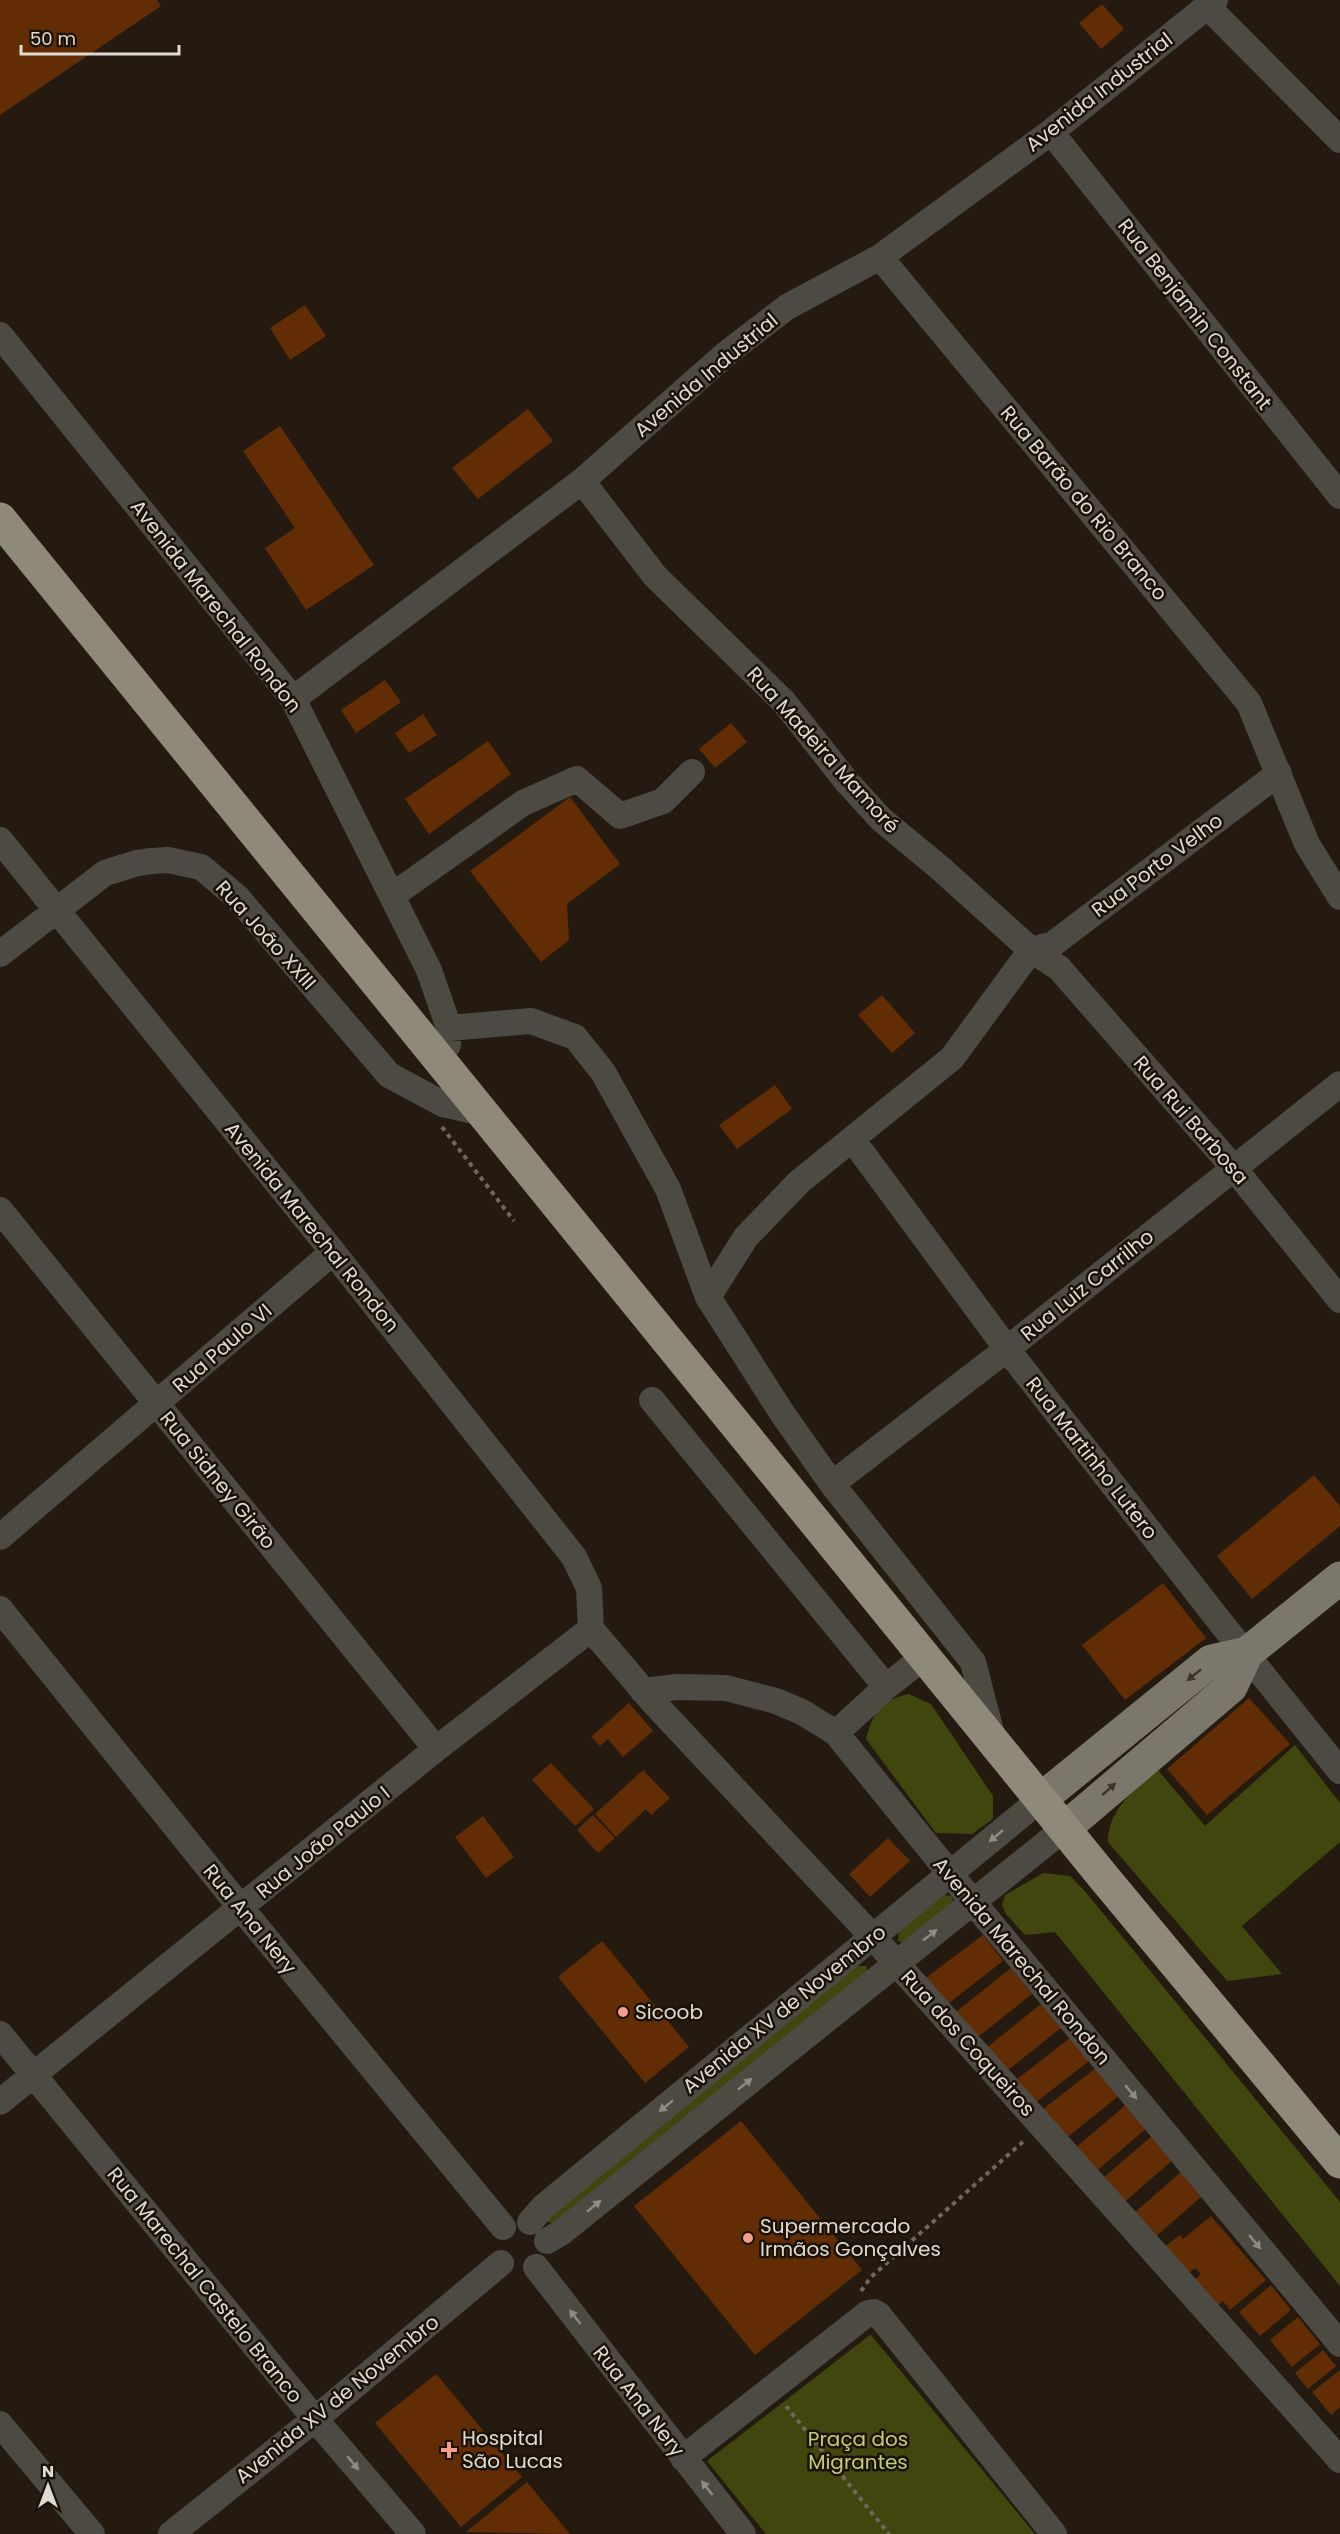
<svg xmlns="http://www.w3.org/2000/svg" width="1340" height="2534" font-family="Poppins,sans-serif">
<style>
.green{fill:#41460e}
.building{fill:#622d05}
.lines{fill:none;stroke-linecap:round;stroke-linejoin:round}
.path{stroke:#70675e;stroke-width:4;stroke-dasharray:4.5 4.5;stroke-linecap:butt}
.minor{stroke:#4c4a43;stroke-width:26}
.major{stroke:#7b776a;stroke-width:33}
.highway{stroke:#8e8979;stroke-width:33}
.oneway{fill:#3c352a}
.oneway2{fill:#8f8b84}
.poi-dot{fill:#f49e8a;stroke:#1a1107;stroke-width:2}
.labels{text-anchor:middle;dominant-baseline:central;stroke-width:5;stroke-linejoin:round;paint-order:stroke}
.street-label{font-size:20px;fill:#e1dad3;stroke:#1a1107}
.poi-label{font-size:20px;fill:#e1dad3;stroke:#1a1107;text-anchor:start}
.park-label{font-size:20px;fill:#c3cf71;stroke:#1a1107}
</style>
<rect width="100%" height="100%" fill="#241a10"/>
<path class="green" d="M909 1694 931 1704 993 1796V1819L972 1834 936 1833 866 1739C874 1711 879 1701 909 1694Z
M1295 1745 1340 1803V1842L1242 1926 1282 1974 1227 1981 1108 1842C1108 1808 1135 1791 1157 1769L1205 1826Z
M1043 1873 1070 1876 1083 1889 1340 2202V2286L1055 1932 1025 1935 1006 1914 1002 1905 1005 1895Z
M943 1895 952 1896 954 1907 909 1944 898 1941 899 1930Z
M857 1966H867L866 1975 556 2224 547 2222 549 2214Z
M870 2335H871L1035 2534H766L707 2461Z"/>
<path class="building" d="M0 0H157L161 6 0 115Z
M1102 4 1124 29 1101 49 1079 23Z
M305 305 326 336 290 360 270 328Z
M528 409 553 441 478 499 452 468Z
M280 426 374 565 306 610 265 548 295 528 243 451Z
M385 680 401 702 356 733 341 710Z
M423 714 437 735 409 753 395 733Z
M731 723 747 742 715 768 699 749Z
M488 741 511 774 429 834 405 799Z
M570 797 620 864 567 904 569 940 541 962 470 871Z
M882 995 915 1033 892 1053 858 1015Z
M775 1085 792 1109 737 1149 719 1125Z
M1314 1475 1340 1506V1526L1252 1599 1217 1556Z
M1163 1583 1206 1638 1125 1700 1082 1645Z
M1249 1698 1290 1744 1207 1815 1167 1769Z
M629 1703 653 1731 623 1757 608 1739 600 1746 591 1737Z
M551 1763 594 1809 575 1826 532 1780Z
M643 1770 670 1798 651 1815 646 1809 616 1837 595 1814Z
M593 1815 615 1838 598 1853 577 1830Z
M483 1816 514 1857 486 1878 455 1837Z
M888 1838 910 1861 870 1897 849 1874Z
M983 1935 1003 1961 944 2007 923 1980Z
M602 1941 689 2047 645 2083 558 1977Z
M1011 1968 1032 1994 973 2041 952 2015Z
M1042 2003 1062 2027 1003 2074 984 2050Z
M1071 2037 1089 2061 1035 2103 1016 2080Z
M1097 2067 1120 2095 1065 2139 1042 2110Z
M1127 2104 1148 2127 1093 2174 1073 2150Z
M741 2121 862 2270 755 2355 634 2206Z
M1153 2135 1174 2159 1122 2204 1101 2180Z
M1181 2172 1202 2196 1154 2238 1133 2214Z
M1211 2216 1266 2280 1230 2310 1223 2301 1214 2308 1192 2282 1201 2274 1195 2268 1186 2275 1163 2248 1180 2235 1183 2239Z
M1271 2285 1291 2310 1260 2336 1239 2312Z
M1298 2317 1320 2344 1292 2367 1270 2340Z
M1323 2350 1336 2366 1308 2389 1295 2373Z
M1340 2370V2407L1331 2415 1312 2392Z
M436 2374 522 2477 461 2527 375 2423Z
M527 2482 570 2534 466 2532Z"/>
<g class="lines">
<path class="path" d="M442 1127 514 1221
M861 2291 871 2277 1025 2140
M786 2406 889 2534"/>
<path class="minor" d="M1207 6 1340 140
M1051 132 1340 496
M880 257 1249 703 1307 844 1340 897
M0 335 293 699 429 970 449 1028 448 1045
M582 481 655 576 784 702 847 782 882 820 940 868 1031 950 1059 968 1233 1167 1340 1300
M293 699 582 481 727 353 787 307 880 257 1051 132 1215 0
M0 840 333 1252 574 1557 589 1588 591 1629
M393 895 523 803 577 779 620 816 663 801 692 772
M1031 950 1053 944 1279 773
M0 954 105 873 137 863 152 861 168 860 201 867 237 897 389 1075 443 1104 483 1113
M449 1028 531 1021 575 1037 603 1072 668 1189 708 1297 782 1413 832 1484 973 1662 992 1735
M852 1139 1007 1349 1221 1623 1340 1771
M0 1210 436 1749
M708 1297 746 1237 799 1182 952 1058 1031 950
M652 1400 886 1687
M832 1484 1007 1349 1340 1084
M0 1537 333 1252
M0 1609 241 1908 503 2227
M591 1629 653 1702 873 1937 1340 2460
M643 1691 677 1687 726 1688 776 1701 802 1712 836 1733 973 1902 1340 2344
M836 1733 886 1687 925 1656
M0 2034 315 2419 413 2534
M0 2102 436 1749 591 1629
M530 2222 543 2207 1041 1799
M547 2241 562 2232 1065 1828
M536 2267 743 2534
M0 2424 92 2534
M683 2458 868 2313 874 2312 879 2315 1054 2534
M171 2534 315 2419 501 2263"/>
<path class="major" d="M1041 1799 1211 1661 1247 1653 1340 1578
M1065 1828 1231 1687 1247 1653"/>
<path class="highway" d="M0 519 1101 1874 1340 2162"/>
</g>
<defs><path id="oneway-solid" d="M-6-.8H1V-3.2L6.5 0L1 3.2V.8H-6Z" transform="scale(1.5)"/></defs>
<g class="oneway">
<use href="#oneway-solid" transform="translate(1194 1675) rotate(141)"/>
<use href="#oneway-solid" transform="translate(1109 1789) rotate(-42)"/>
</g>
<g class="oneway2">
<use href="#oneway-solid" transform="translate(996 1836) rotate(140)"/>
<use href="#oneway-solid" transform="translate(930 1935) rotate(-38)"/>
<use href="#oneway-solid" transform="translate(745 2084) rotate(-39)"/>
<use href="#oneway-solid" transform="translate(1131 2092) rotate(50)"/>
<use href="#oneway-solid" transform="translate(666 2106) rotate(141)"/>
<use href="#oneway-solid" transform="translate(594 2206) rotate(-39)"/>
<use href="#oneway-solid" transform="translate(1255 2242) rotate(50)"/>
<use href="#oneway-solid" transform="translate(575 2317) rotate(-128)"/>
<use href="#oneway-solid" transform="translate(353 2463) rotate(50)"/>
<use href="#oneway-solid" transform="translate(707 2488) rotate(-128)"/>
</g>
<g class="poi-dot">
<circle cx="623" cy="2012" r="6"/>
<circle cx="748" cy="2238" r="6"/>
<path d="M446 2441h6v6h6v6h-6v6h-6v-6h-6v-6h6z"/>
</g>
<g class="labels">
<g class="street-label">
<text transform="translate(1099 92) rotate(-38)">Avenida Industrial</text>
<text transform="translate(1195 314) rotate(52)">Rua Benjamin Constant</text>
<text transform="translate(706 375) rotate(-40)">Avenida Industrial</text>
<text transform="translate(1084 503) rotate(50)">Rua Barão do Rio Branco</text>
<text transform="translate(216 606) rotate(52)">Avenida Marechal Rondon</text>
<text transform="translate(823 750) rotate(48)">Rua Madeira Mamoré</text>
<text transform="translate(1157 865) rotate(-37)">Rua Porto Velho</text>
<text transform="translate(266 935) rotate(48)">Rua João XXIII</text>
<text transform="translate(1191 1120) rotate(49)">Rua Rui Barbosa</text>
<text transform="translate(312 1227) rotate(51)">Avenida Marechal Rondon</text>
<text transform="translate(1087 1285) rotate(-39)">Rua Luiz Carrilho</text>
<text transform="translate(222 1348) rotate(-41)">Rua Paulo VI</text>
<text transform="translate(1092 1458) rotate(52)">Rua Martinho Lutero</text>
<text transform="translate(218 1480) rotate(51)">Rua Sidney Girão</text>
<text transform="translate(323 1842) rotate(-39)">Rua João Paulo I</text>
<text transform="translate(250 1919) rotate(51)">Rua Ana Nery</text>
<text transform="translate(1022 1961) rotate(50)">Avenida Marechal Rondon</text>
<text transform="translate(784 2009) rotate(-39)">Avenida XV de Novembro</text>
<text transform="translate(968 2043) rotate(48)">Rua dos Coqueiros</text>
<text transform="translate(205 2285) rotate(51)">Rua Marechal Castelo Branco</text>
<text transform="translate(337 2399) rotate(-39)">Avenida XV de Novembro</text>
<text transform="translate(639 2401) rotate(52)">Rua Ana Nery</text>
</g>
<g class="poi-label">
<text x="635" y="2012">Sicoob</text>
<text x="760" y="2226">Supermercado<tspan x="760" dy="23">Irmãos Gonçalves</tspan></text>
<text x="462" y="2438">Hospital<tspan x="462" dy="23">São Lucas</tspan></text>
</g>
<g class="park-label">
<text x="858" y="2439">Praça dos<tspan x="858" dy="23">Migrantes</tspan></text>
</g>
</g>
<g transform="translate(48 2486)" stroke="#1a1107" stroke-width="4.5" paint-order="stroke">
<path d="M0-4.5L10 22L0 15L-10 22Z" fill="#e1dad3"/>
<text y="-9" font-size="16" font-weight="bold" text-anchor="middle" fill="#e1dad3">N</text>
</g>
<path d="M21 45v9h158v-9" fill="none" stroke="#e1dad3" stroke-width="3"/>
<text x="30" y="45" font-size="18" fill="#e1dad3" stroke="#1a1107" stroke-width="4.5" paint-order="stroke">50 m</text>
</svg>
